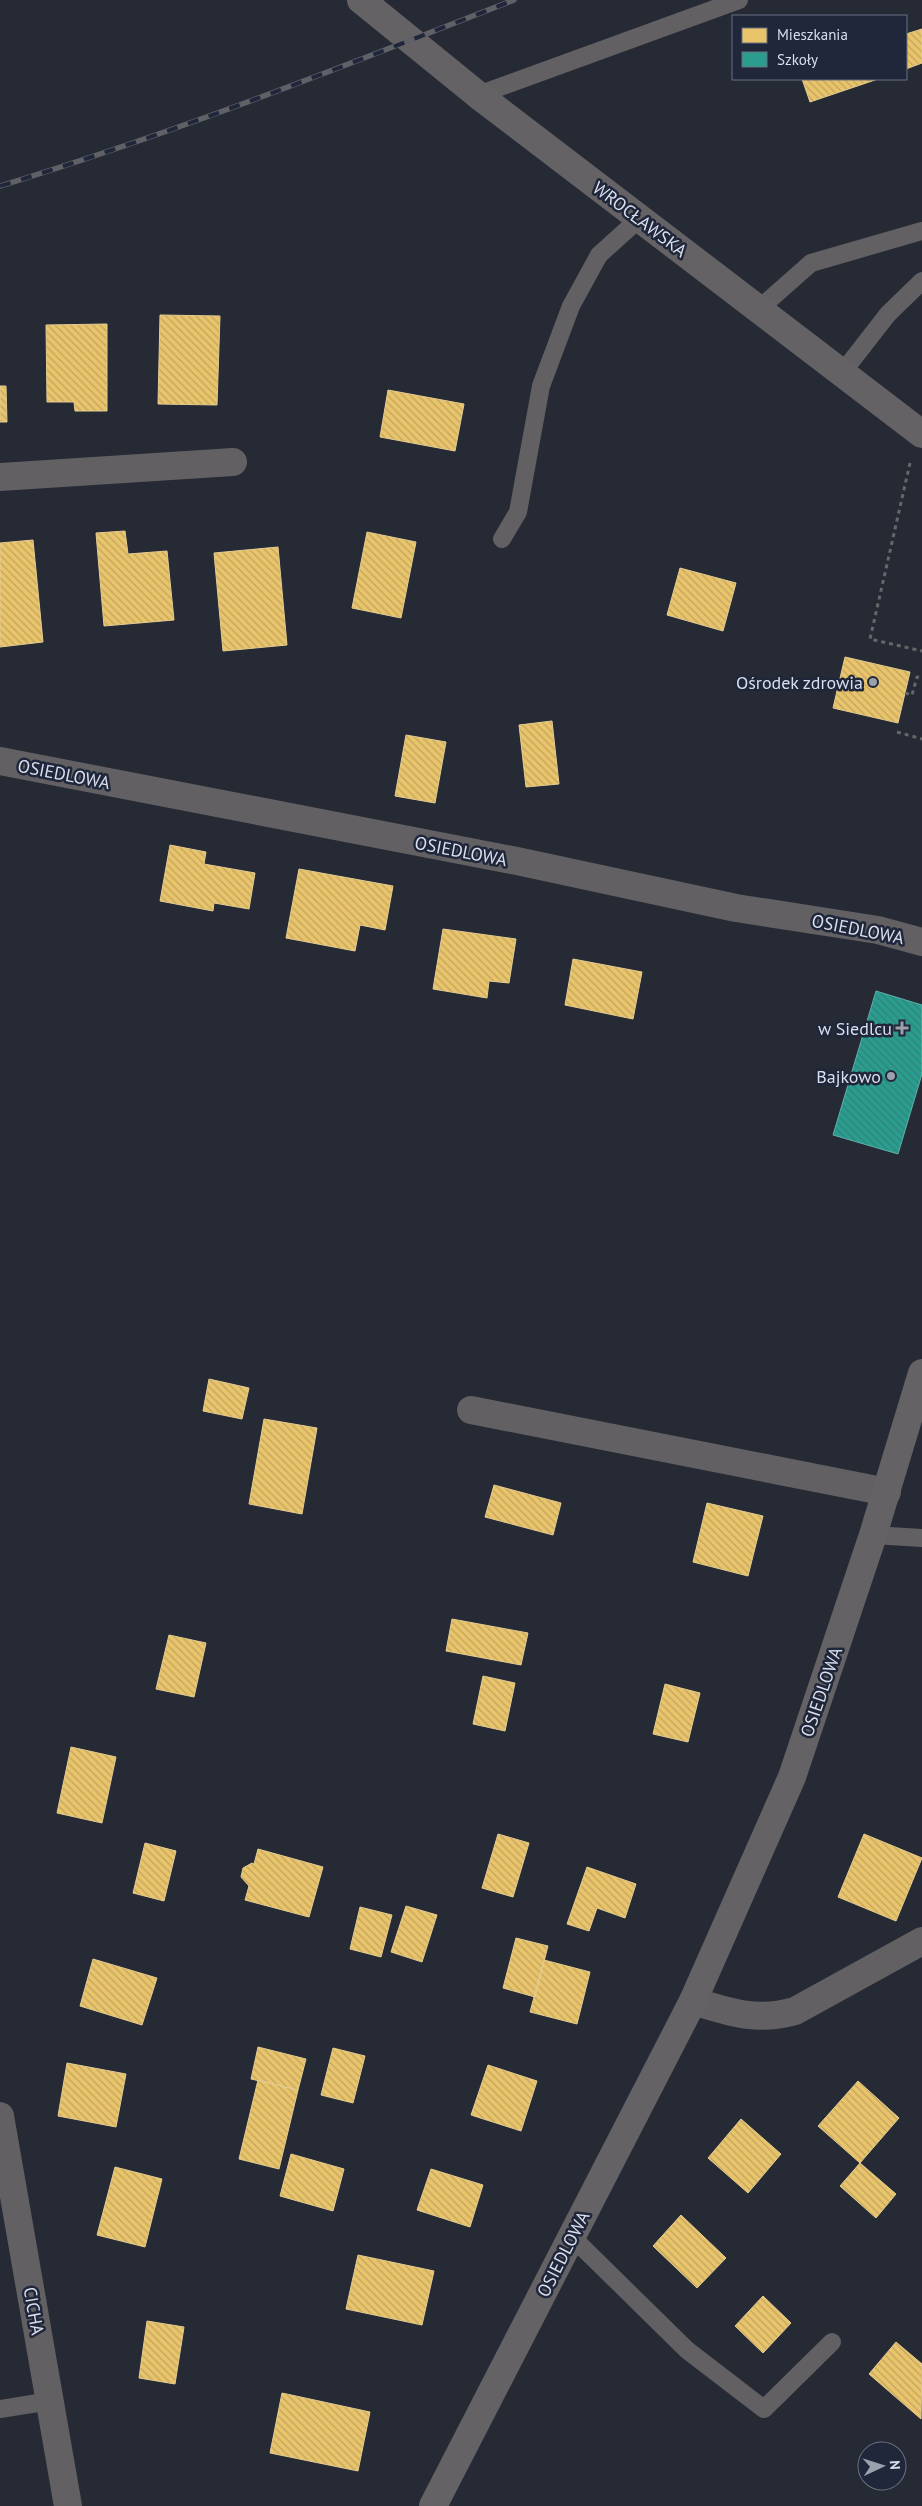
<svg xmlns="http://www.w3.org/2000/svg" width="922" height="2506" font-family="'PT Sans',sans-serif">
<style>
.homes{fill:url(#homes-back-hatch);stroke:#e4cc91}
.schools{fill:url(#schools-back-hatch);stroke:#5eb1ab}
.lines{fill:none;stroke-linecap:round;stroke-linejoin:round}
.path{stroke:#676669;stroke-width:3;stroke-dasharray:4 4;stroke-linecap:butt}
.lane{stroke:#626062;stroke-width:18}
.street{stroke:#626062;stroke-width:28}
.secondary{stroke:#656265;stroke-width:28}
.rail-casing{stroke:#606167;stroke-width:5.5}
.rail{stroke:#20273b;stroke-width:4;stroke-dasharray:11;stroke-linecap:butt}
.poi-dot{fill:#9aa0ac;stroke:#20273b;stroke-width:2}
.labels{text-anchor:middle;dominant-baseline:central;stroke-width:5;stroke-linejoin:round;paint-order:stroke}
.street-label{font-size:18px;fill:#d9dfec;stroke:#20273b}
.poi-label{font-size:18px;fill:#d9dfec;stroke:#20273b;text-anchor:end}
</style>
<defs>
<pattern id="homes-back-hatch" width="6" height="6" patternUnits="userSpaceOnUse" patternTransform="scale(1.25)"><rect width="6" height="6" fill="#e9c46a"/><path d="M-1 5l2 2M0 0l6 6M5-1l2 2" fill="none" stroke="#bfa461"/></pattern>
<pattern id="schools-back-hatch" width="6" height="6" patternUnits="userSpaceOnUse" patternTransform="scale(1.25)"><rect width="6" height="6" fill="#2a9d8f"/><path d="M-1 5l2 2M0 0l6 6M5-1l2 2" fill="none" stroke="#318279"/></pattern>
</defs>
<rect width="100%" height="100%" fill="#262a35"/>
<path class="homes" d="M922 29V63L906 69V34Z
M802 79H878L810 102Z
M160 315 220 316 217 405 158 404Z
M107 324V411H75L74 402H47L46 325Z
M0 386H6L7 422H0Z
M388 390 464 404 455 451 380 437Z
M125 531 128 554 167 551 174 620 104 626 96 533Z
M367 532 416 542 401 618 352 608Z
M33 540 43 642 0 647V543Z
M278 547 287 645 223 651 214 553Z
M680 568 736 583 723 631 667 615Z
M845 657 910 672 898 723 833 708Z
M552 721 559 784 526 787 519 725Z
M406 735 446 742 435 803 395 796Z
M170 845 206 852 204 864 255 873 249 909 214 903 213 911 160 901Z
M299 869 393 886 385 930 360 925 355 951 286 938Z
M443 929 516 939 509 983 489 981 487 998 433 989Z
M573 959 642 972 633 1019 565 1005Z
M209 1379 249 1388 242 1419 203 1411Z
M264 1419 317 1428 302 1514 249 1504Z
M494 1485 561 1503 553 1535 485 1517Z
M707 1503 763 1516 748 1576 693 1562Z
M452 1619 528 1633 521 1665 446 1651Z
M169 1635 206 1643 194 1697 156 1689Z
M483 1676 515 1683 505 1731 473 1724Z
M665 1684 700 1693 688 1742 653 1734Z
M71 1747 116 1757 102 1823 57 1813Z
M498 1834 529 1843 513 1897 482 1888Z
M864 1834 922 1858 896 1921 838 1897Z
M145 1843 176 1851 164 1901 133 1893Z
M258 1849 323 1867 309 1917 245 1900 249 1886 241 1877 243 1868 252 1863 254 1864Z
M587 1867 636 1884 625 1918 597 1908 589 1931 567 1924Z
M406 1906 437 1915 422 1962 391 1952Z
M360 1907 392 1915 381 1957 350 1949Z
M516 1938 548 1946 535 1997 503 1988Z
M93 1959 157 1978 142 2025 80 2006Z
M544 1960 590 1972 577 2024 530 2012Z
M258 2047 306 2059 298 2090 251 2079Z
M333 2048 365 2056 353 2103 321 2095Z
M67 2063 126 2074 116 2127 58 2116Z
M488 2065 537 2081 521 2131 471 2115Z
M258 2080 298 2090 279 2169 239 2159Z
M858 2081 899 2118 860 2163 818 2126Z
M741 2119 781 2154 748 2193 708 2158Z
M291 2154 344 2169 333 2211 280 2196Z
M860 2163 896 2194 876 2218 840 2186Z
M115 2167 162 2179 145 2247 97 2235Z
M431 2169 483 2185 470 2227 417 2210Z
M681 2215 726 2258 697 2288 653 2246Z
M358 2255 434 2271 422 2325 346 2309Z
M763 2296 791 2323 763 2353 735 2326Z
M147 2321 184 2327 175 2384 139 2378Z
M896 2342 922 2364 921 2419 869 2374Z
M282 2393 370 2412 358 2471 270 2453Z"/>
<path class="schools" d="M876 991 922 1005V1074L898 1154 833 1135Z"/>
<g class="lines">
<path class="path" d="M910 463 870 639 922 651
M905 693 912 695 917 677 922 679
M897 732 922 739"/>
<path class="lane" d="M478 95 739 0
M759 309 811 263 922 231
M842 373 888 314 922 281
M502 539 518 512 541 386 571 306 599 255 640 218
M873 1535 922 1538
M572 2237 687 2350 764 2409 832 2342
M0 2409 50 2401"/>
<path class="street" d="M0 477 233 462
M0 761 517 861 736 908 878 930 922 942
M471 1410 887 1492
M693 2001C730 2012 756 2022 795 2011L922 1941
M0 2116 68 2506"/>
<path class="secondary" d="M361 0 478 95 922 434
M433 2506 693 2001 792 1777 873 1535 922 1373"/>
<g class="rail-casing">
<path id="rail" d="M0 186C175 133 344 66 514 0"/>
</g>
<use href="#rail" class="rail"/>
</g>
<g class="poi-dot">
<circle cx="873" cy="682" r="5"/>
<path d="M899.5 1020.5h5v5h5v5h-5v5h-5v-5h-5v-5h5z"/>
<circle cx="891" cy="1076" r="5"/>
</g>
<g class="labels">
<g class="street-label">
<text transform="translate(640 219) rotate(37)">WROCŁAWSKA</text>
<text transform="translate(64 774) rotate(11)">OSIEDLOWA</text>
<text transform="translate(461 851) rotate(11)">OSIEDLOWA</text>
<text transform="translate(858 929) rotate(11)">OSIEDLOWA</text>
<text transform="translate(821 1692) rotate(-71)">OSIEDLOWA</text>
<text transform="translate(563 2254) rotate(-63)">OSIEDLOWA</text>
<text transform="translate(34 2311) rotate(80)">CICHA</text>
</g>
<g class="poi-label">
<text x="863" y="682">Ośrodek zdrowia</text>
<text x="892" y="1028">w Siedlcu</text>
<text x="881" y="1076">Bajkowo</text>
</g>
</g>
<rect x="732" y="15" width="175" height="65" fill="#20273b" stroke="#6a7182"/>
<rect x="742" y="28" width="25" height="15" fill="#e9c46a" stroke="#6a7182"/>
<text x="777" y="40" font-size="15" fill="#d9dfec">Mieszkania</text>
<rect x="742" y="52" width="25" height="15" fill="#2a9d8f" stroke="#6a7182"/>
<text x="777" y="65" font-size="15" fill="#d9dfec">Szkoły</text>
<g transform="translate(882 2466) rotate(86)"><circle r="24" fill="#20273b" stroke="#6a7182"/>
<path d="M0-4L9 19L0 12L-9 19Z" fill="#9aa0ac"/>
<text y="-8" font-size="14" font-weight="bold" text-anchor="middle" fill="#d9dfec">N</text>
</g>
</svg>
